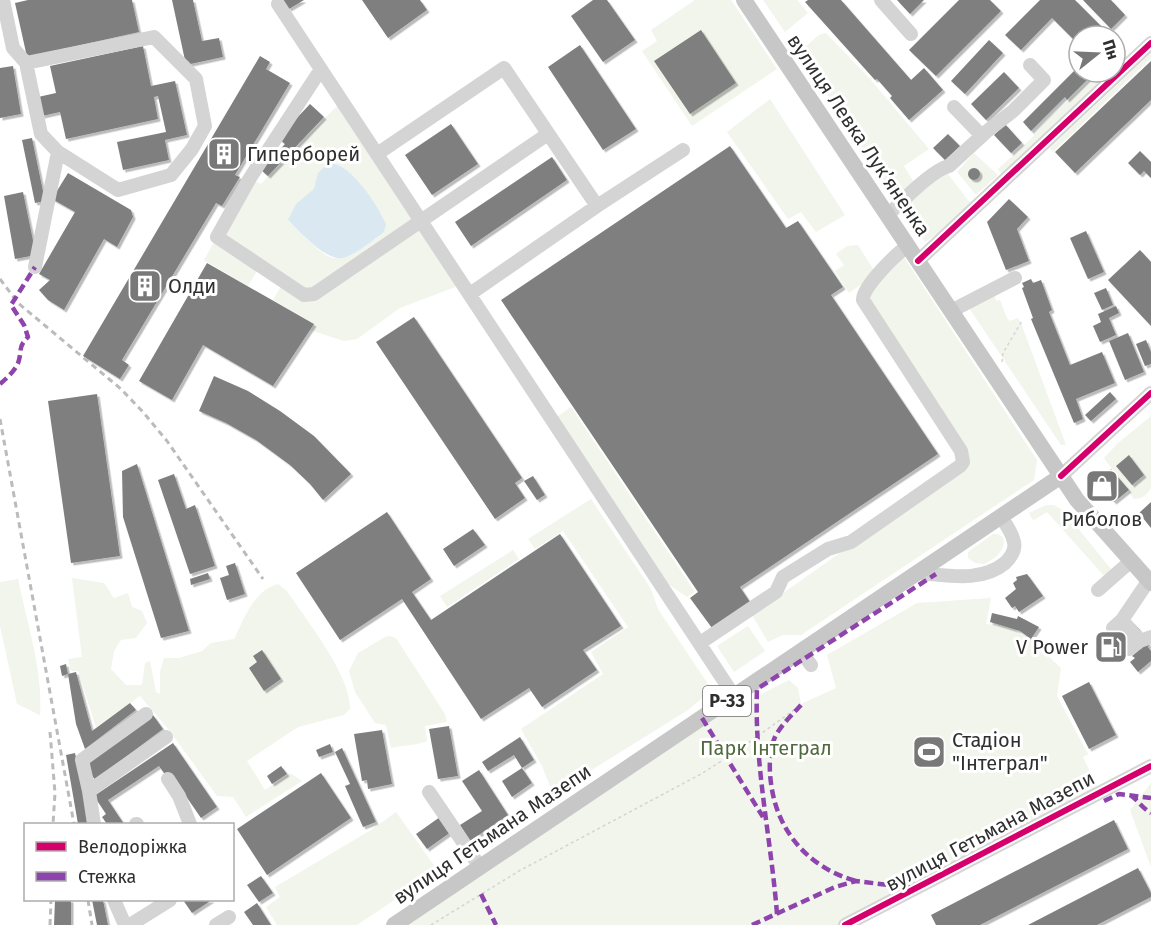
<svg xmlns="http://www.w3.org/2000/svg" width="1151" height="925" font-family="'Fira Sans',sans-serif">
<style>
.green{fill:#f1f5ec;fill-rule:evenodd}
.water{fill:#dae8f2}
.building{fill:#7f7f7f;filter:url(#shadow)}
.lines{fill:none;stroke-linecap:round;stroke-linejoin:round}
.path{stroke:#d4d4d4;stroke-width:1.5;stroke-dasharray:3 3;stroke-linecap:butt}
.minor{stroke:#d4d4d4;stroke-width:14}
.major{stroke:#c7c7c7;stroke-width:16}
.rail{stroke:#bbb;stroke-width:3;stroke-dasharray:6 4.5;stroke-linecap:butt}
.quiet{stroke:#8e44ad;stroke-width:4.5;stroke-dasharray:9 4.5;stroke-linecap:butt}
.cycleway-casing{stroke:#fff;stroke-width:10}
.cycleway{stroke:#d6006c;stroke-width:6}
.labels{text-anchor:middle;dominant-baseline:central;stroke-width:6;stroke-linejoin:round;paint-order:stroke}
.shield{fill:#fff;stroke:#6d6d6d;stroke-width:1.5}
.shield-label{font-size:18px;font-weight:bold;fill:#2f2f2f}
.street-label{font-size:20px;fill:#2f2f2f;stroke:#fff}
.poi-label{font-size:20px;fill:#2f2f2f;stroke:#fff;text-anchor:start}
.park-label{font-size:20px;fill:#516a3d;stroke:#fff}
</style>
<defs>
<filter id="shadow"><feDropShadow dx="2.5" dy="2.5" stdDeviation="0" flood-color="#0004"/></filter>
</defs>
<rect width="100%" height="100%" fill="#fff"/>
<path class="green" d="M695 0H731L777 69 692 126 642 51 657 41 651 30Z
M763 0H797L808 13 785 32Z
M826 33 870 79 929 149 904 166 915 184 896 200 799 52 819 35Z
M1151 53V58L1053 152 1050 148Z
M1099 72H1112L1001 174 998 169 1034 136 1033 133Z
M770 99 845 215 816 232 801 212 788 219 727 132Z
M342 101 463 284 400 308 357 339 344 341 310 330 313 323 273 300 284 281 260 266 248 286 204 260 250 178 261 184ZM353 176 360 183 384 219V232C374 241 346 261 333 258 320 255 299 230 288 221Z
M974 153 998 175 976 195 957 172Z
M945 170 970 203 937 234 925 242 902 209Z
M858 245 876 274 849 293 835 271 844 265 836 254 847 246Z
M900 251 1037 460 1034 480 801 635H783L768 642 752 615 956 471 962 462 863 303Z
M994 293 996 301 1000 300 1007 318 1010 321 1018 318 1021 323 1066 445H1061L965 302Z
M571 407 695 592 687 597 665 582 555 418Z
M1151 416V488C1147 495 1142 499 1134 499L1104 458 1118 443Z
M591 499 651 589 658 609 712 690 688 710 553 794 542 766 521 729 603 674 591 652 628 627 563 531 535 549 528 539Z
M1046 505H1054L1064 511 1111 569 1105 577 1047 512 1034 520 1032 519 1029 513Z
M993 534H997L1003 537C1007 550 995 559 984 564L975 563 968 558V552Z
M513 550 519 559 447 607 440 596Z
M72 578 104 583 114 598 128 593 132 607 142 611 147 623 136 638 121 640 114 651 111 669 126 685H142L145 663 150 661 156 692 160 694V672L164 658H179L202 651 211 643 234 639C244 619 254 590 278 584L287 591C306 620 351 675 350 709L344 715 298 727 247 761 265 790 290 773 302 781 246 817 233 797 217 796 169 730 140 696 96 727 78 671H71L68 659 82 657Z
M18 579C27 623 43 670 40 715L17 704 0 626V582Z
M991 598 986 624C1024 627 1035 644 1061 668L1057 696 1088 754 1083 757 1100 792 845 925H406L705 723 789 680 798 688 801 704 836 688 827 655 917 603Z
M748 626 765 651 734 672 717 646Z
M390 636 396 638 445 714 447 722 425 726 427 741C415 746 404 745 391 748L386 725 375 723 355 692 349 671 358 653 385 637Z
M1151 783V867L1130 810Z
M396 812 438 871 357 925H277L266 907 280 897 275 887 371 830Z"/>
<path class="water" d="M329 163C351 163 378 206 386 224L384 232 379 236C369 243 354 256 342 258 326 261 299 231 288 220L296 204 314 189 318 173Z"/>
<path class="building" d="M28 0H132L139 32 27 57 15 3Z
M172 0H193L202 41 219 38 223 57 186 65Z
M283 0H304L289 9Z
M362 0H420L427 10 388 38Z
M593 0H607L635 40 603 62 571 16Z
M808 0H841L911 80 924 68 943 90 909 120 890 98 892 96 877 79 875 80 805 2Z
M897 0H924L910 14Z
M959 0H990L1001 11 936 76 909 50Z
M1040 0H1075L1111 36H1079V45L1052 18 1021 50 1005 35Z
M1083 0H1111L1125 15 1111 29Z
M701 30 736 83 690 114 654 61Z
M989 40 1003 53 965 94 951 81Z
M580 45 636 129 603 150 548 67Z
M143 46 151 86 175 81 187 135 165 140 169 160 123 170 117 142 166 132 158 96 154 97 158 119 66 139 60 112 42 116 38 97 56 93 50 66Z
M260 56 270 62 266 69 290 83 235 175 240 177 222 206 216 203 122 360 129 365 120 379 83 356Z
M1151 61V100L1075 173 1055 152Z
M13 66 21 114 0 118V68Z
M1079 66V72H1095L1067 100 1065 97 1031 131 1023 122Z
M1004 72 1019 88 986 120 971 104Z
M310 104 324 117 268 176 261 170 285 144 278 138Z
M451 124 478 164 432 195 405 155Z
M1005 124 1022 143 1011 153 994 135Z
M948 134 960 146 945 160 933 148Z
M32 138 45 201 35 203 22 140Z
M730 146 786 228 798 221 843 287 831 295 938 454 740 587 750 602 712 628 690 598 698 592 501 300Z
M1140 151 1151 162V178L1144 171 1140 175 1128 163Z
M552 157 567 180 471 246 455 222Z
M968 174a6 6 0 1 1 12 0a6 6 0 1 1-12 0Z
M68 173 131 210 133 217 117 247 104 239 64 310 48 300 39 290 50 280 39 274 75 212 52 199Z
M23 192 36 255 15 259 4 196Z
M1009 199 1028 217 1017 229 1029 261 1006 270 987 222Z
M1086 231 1104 272 1088 279 1070 238Z
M1140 250 1151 262V326L1108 280Z
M207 263 314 324 273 386 203 345 172 400 139 381Z
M1031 279 1033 283 1041 280 1052 310 1049 312 1070 365 1102 352 1115 383 1076 399 1083 419 1074 423 1031 319 1033 318 1022 288 1024 287 1022 283Z
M1106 288 1113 305 1102 310 1094 293Z
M1116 306 1119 313 1109 318 1116 335 1100 342 1093 326 1101 322 1098 314Z
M414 317 522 478 515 483 525 498 495 519 376 342Z
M1128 333 1144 372 1125 380 1109 341Z
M1146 340 1151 352V364L1145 366 1136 344Z
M214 376 248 391 280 411 314 436 351 474 323 500 310 484 290 465 256 440 226 423 199 411Z
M1110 392 1116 399 1091 421 1085 415Z
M97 394 120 556 71 563 48 401Z
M1129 455 1144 475 1132 485 1116 466Z
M137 464 189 631 161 638 123 517 122 471Z
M1111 469 1129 490 1114 502 1096 482Z
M174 474 186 509 195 505 215 566 190 574 158 480Z
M533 476 545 495 537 500 524 481Z
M1151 502V528L1139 513Z
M387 512 431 579 412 592 431 620 560 534 621 626 583 650 597 670 542 707 529 688 481 719 402 599 340 640 296 573Z
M473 529 485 545 454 566 443 549Z
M235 563 245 594 227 600 220 578 229 575 226 566Z
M208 573 210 579 191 585 190 579Z
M1027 574 1043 596 1019 612 1015 606 1012 608 1005 598 1016 589 1013 583 1017 580 1016 577Z
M992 613 1017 619 1018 616 1039 627 1031 639 1020 631 990 622Z
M1132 622 1140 630 1118 649 1120 651 1111 660 1099 647 1109 638 1111 640Z
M1148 643 1150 645 1148 647 1151 651V661L1138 672 1130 662 1135 658 1132 656 1138 651 1137 649Z
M262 650 281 679 264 691 249 668 257 662 253 656Z
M66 664 68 674 76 672 92 731 130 703 136 710 85 749 76 724 68 674 62 676 60 666Z
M1089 682 1116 735 1089 749 1062 696Z
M153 715 163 729 95 780 84 763 101 754Z
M449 726 458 776 438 779 429 729Z
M382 730 392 784 368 789 367 780 362 781 354 734Z
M520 737 534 760 522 768 514 755 488 771 482 762Z
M173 743 217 807 201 818 170 773 166 776 159 766 108 800 124 824H107L102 817 106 814 94 796Z
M330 744 333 752 319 757 316 750Z
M342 748 376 822 363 827 345 786 350 784 335 752Z
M75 753 89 824H78L66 755Z
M281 766 287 774 272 784 267 776Z
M522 768 532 783 512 797 502 781Z
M479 770 508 815 470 841 460 825 482 811 462 781Z
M321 773 351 818 267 875 237 829Z
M440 817 451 832 427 849 416 834Z
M1114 820 1128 849 980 925H936L931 915Z
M1138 868 1151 893V897L1097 925H1028Z
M261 876 273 893 259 902 247 885Z
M55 900H71V925H54Z
M92 900H103L108 925H97Z
M183 900H212L192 913Z
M257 903 271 925H253L244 912Z"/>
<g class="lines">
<path class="path" d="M1002 362 1003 353 1022 321
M431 925 519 871 701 774 731 755 801 705"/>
<path class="minor" d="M3 0 13 48 26 63 41 134 58 152 118 190 171 175 192 149 205 126 196 79 154 37 26 63
M881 0 911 34
M278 4 734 696
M321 69 250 178 217 237 304 295 314 294 548 134
M954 107 982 136
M377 154 504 68 597 206
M888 215C901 202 932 170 949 166L986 132 1013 111 1044 80 1030 65
M918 261 1151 43
M35 267 58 152
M470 294 597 206 683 150
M951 311 1015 278
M1061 476 1151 393
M918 573C947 575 981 583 1005 563 1011 557 1016 550 1014 542 1012 533 1006 524 1001 517
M1149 580 1122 620 1140 641 1151 637
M1098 590 1131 561
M1122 620 1113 628 1129 649 1140 641
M700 643 776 592 783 577 828 549 851 542 960 466 963 462 961 451 863 300C862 287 897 253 908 246
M801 651 811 665
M168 779 179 796 190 824
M89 791 82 760 146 714
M429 792 480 867
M94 824 89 791 166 737
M136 824H137
M114 900 125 925
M130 925 170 900
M216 925 229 917
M845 925 1151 766"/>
<path class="major" d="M744 0 1077 500 1151 583
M394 925 1061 476"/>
<path class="rail" d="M0 279 18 303 121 389 143 412 167 441 263 579
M0 419 74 824
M50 732 55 793 53 824
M88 900 92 925
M50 925 51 900"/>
<path class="quiet" d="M0 384C7 378 17 369 19 360 22 348 18 347 28 337L24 325 11 305 35 267
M801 705C792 715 781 725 775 737 769 751 769 769 771 783 777 832 809 868 856 881
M702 718 763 817
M1130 795C1139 801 1142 808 1151 813
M1104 801 1119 794 1151 798
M481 894 496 925
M777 914C771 838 754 764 757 689L936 574
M752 925 835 887 856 881 913 888"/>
<g class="cycleway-casing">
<path id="cycleway" d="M918 261 1151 43
M1061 476 1151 393
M845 925 1151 766"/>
</g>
<use href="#cycleway" class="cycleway"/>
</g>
<defs>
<g id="building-square" transform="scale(1.725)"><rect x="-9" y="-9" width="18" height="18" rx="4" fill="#787878" stroke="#fff"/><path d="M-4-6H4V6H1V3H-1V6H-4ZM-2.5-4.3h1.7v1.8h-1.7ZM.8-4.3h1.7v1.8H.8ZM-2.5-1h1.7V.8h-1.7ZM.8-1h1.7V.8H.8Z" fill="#fff"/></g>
<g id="shop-square" transform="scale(1.725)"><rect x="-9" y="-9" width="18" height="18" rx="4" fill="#787878" stroke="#fff"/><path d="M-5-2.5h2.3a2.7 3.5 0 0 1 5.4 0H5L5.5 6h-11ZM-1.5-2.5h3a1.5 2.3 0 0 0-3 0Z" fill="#fff"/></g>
<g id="fuel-square" transform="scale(1.725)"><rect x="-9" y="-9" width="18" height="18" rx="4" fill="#787878" stroke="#fff"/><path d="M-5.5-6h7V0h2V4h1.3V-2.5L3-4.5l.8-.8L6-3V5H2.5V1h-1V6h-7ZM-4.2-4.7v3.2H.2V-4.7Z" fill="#fff"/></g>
<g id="stadium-square" transform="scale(1.725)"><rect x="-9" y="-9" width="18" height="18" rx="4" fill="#787878" stroke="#fff"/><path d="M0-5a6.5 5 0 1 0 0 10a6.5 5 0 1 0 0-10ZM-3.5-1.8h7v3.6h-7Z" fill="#fff"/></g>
</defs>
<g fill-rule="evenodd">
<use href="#building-square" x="224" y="154"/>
<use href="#building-square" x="145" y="286"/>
<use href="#shop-square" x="1102" y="486"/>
<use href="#fuel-square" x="1111" y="647"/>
<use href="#stadium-square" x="929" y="752"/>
</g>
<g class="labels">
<rect class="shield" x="703" y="686" width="48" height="30" rx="4.5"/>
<g class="shield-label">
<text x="727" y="701">Р-33</text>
</g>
<g class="street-label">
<text transform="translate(859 135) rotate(56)">вулиця Левка Лукʼяненка</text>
<text transform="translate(990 831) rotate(-28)">вулиця Гетьмана Мазепи</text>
<text transform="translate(492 834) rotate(-34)">вулиця Гетьмана Мазепи</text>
</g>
<g class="poi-label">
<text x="247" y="154">Гиперборей</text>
<text x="168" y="286">Олди</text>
<text x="1102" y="519" text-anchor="middle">Риболов</text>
<text x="1088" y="647" text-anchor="end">V Power</text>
<text x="952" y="740">Стадіон<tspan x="952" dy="23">"Інтеграл"</tspan></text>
</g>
<g class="park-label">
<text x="766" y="748">Парк Інтеграл</text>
</g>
</g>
<rect x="24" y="823" width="210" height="78" fill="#ffffff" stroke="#acacac" stroke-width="1.5"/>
<rect x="36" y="842" width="30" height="9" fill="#d6006c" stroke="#acacac" stroke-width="1.5"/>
<text x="78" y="853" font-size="18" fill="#2f2f2f">Велодоріжка</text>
<rect x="36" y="872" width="30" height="9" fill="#8e44ad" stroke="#acacac" stroke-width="1.5"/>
<text x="78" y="883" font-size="18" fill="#2f2f2f">Стежка</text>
<g transform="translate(1097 54) rotate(72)"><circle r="28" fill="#ffffff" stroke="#acacac" stroke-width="1.5"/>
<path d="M0-4.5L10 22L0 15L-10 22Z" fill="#787878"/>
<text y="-9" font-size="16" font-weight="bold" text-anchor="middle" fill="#2f2f2f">Пн</text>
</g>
</svg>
